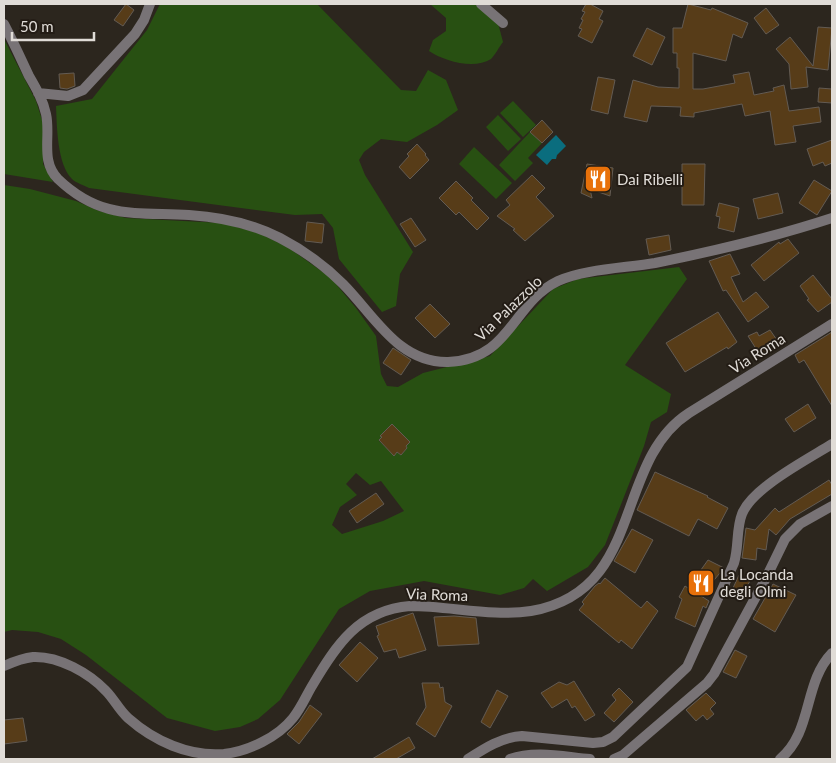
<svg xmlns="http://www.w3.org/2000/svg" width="836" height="763" font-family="Lato,sans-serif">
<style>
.green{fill:#285012;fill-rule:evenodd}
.water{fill:#0a6d7e}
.building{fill:#573c18;stroke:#635b53}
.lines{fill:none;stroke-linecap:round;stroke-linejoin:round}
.street{stroke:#787376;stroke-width:10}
.labels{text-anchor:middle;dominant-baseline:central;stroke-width:4;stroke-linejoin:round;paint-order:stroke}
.poi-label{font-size:15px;fill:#e0dcd7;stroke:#231c15;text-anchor:start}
.street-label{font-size:15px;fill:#e0dcd7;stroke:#231c15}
</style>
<rect width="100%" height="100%" fill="#2c261e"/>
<path class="green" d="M160 4H317L401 90 416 91 428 70 446 80 458 110 437 125 407 142 381 139 364 152 359 160 365 175 413 252 400 274 396 306 382 312 339 259 333 228 322 214 295 215 89 188C84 185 76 183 72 179 57 164 57 127 56 106L92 99 147 30Z
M430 4H478L498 23 503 42C499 47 495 55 491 59 474 70 444 61 429 51L433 40 446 31V18Z
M4 39 36 101 44 126 43 164 53 182 4 174Z
M513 101 536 125 523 137 500 113Z
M498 115 521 139 508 151 486 127Z
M530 132 542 143 528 158 533 163 515 181 499 165Z
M474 147 512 183 496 199 459 164Z
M4 185 30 189 76 201 99 211 126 218 222 223 259 233 289 248 331 278 356 308 376 336 381 374 387 386 398 387 423 373 490 356 553 289 578 279 679 267 687 279 625 365 671 394 667 412 651 422 644 446 605 545 588 567 547 591 533 579 524 588 500 595 424 581 370 591 339 609 280 700 258 719 240 727 215 731 167 718 86 655 61 639 38 632 12 630 4 632ZM392 424 410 442 406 446 407 448 401 455 397 452 394 455 379 441 382 437 381 436ZM356 473 370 485 381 481 404 511 383 521 342 534 332 525 340 507 357 495 346 484Z"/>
<path class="water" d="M556 135 566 146 557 155 556 159H552L547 165 536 155Z"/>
<path class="building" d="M126 4 134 10 123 26 114 20Z
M586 4H590L603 11 599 19 603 21 592 43 578 36 582 29 579 28 583 20 581 19 585 12 582 11Z
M688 4 711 10 712 8 748 23 742 38 733 34 726 61 693 53V89H703L735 83 733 75 749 72 754 95 774 91 773 88 784 85 789 111 819 107 821 122 793 126 796 142 775 145 770 111 745 116 742 104 694 113V117L680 116 681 107 651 106 647 122 624 117 633 80 658 87 679 88V68H677V53H673V28H682Z
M766 8 779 25 766 34 754 18Z
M818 27 832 28 828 70 806 67 808 87 791 89 789 64 776 49 790 37 813 66Z
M647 28 665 37 652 65 633 56Z
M74 73 75 86 67 89 60 88 59 74Z
M598 77 615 80 608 114 591 110Z
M819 88 832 89V103L818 102Z
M542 120 553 132 542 143 530 132Z
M832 140V163L825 166 823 162 813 166 807 149Z
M417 144 426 154 425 155 429 160 410 179 399 167 409 156 407 154Z
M587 164 613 168 610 196 590 189 592 198 581 193Z
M682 164H705L704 205H682Z
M532 175 545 188 536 197 554 216 525 241 513 230 515 229 497 216 510 205 506 200Z
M814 180 832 191 817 215 799 203Z
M456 181 473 198 471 200 489 218 477 230 459 212 456 215 439 198Z
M778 193 783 213 758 219 753 199Z
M719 203 739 208 734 232 718 228 720 217 716 216Z
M411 218 426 240 415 247 400 224Z
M307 222 324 224 322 243 305 241Z
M669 235 671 250 649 255 646 239Z
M788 239 799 253 764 281 751 265 779 242 780 244Z
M730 254 740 274 731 277 743 302 756 292 769 307 748 322 726 290 723 291 709 261Z
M813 275 832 299V302L818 312 807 300 809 299 800 286Z
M430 304 450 324 435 338 415 318Z
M718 312 737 342 728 349 727 347 685 372 666 343Z
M770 330 779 343 760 355 748 336 757 332 759 336Z
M832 332V406L804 360 799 363 795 355Z
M393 348 411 360 401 375 383 363Z
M808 404 816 418 794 432 785 419Z
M392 424 410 442 406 446 407 448 401 455 397 452 394 456 379 440 382 437 380 436Z
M655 472 708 496 707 497 728 508 717 529 698 519 689 536 637 510Z
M829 480 832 485V494L790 519 776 535 769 529 766 550 757 548 756 560 742 558 746 528 755 530 775 508 779 512Z
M376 493 384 504 357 523 349 511Z
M632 529 653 540 635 573 614 561Z
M708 560 724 568 701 596 709 601 706 608 703 606 695 627 675 618 682 599 679 597 685 586 688 588Z
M739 575 750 581 743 593 733 588Z
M605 578 641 608 647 601 658 611 632 649 621 640 619 643 579 610 584 604 582 602 595 586 599 583 600 584Z
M773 584 796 595 775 632 753 619Z
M413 613 426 650 399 658 396 649 384 652 377 636 379 635 376 626Z
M454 616 476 618 479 644 438 646 434 617Z
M360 642 378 658 357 682 339 665Z
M735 650 747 656 736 678 723 672Z
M574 681 595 715 585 721 575 706 572 708 567 699 552 708 541 693 559 682 567 685Z
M422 683H439L440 688 443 687 445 702 452 706 435 737 416 724 426 707Z
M619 688 633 702 614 722 604 713 616 700 612 695Z
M497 690 508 696 490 728 481 722Z
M706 693 716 703 710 709 714 714 707 720 703 715 696 721 686 710Z
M310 705 322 714 299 744 287 734 299 722Z
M23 718 27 741 4 744V720Z
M409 737 415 748 396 759H372Z"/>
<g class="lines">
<path class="street" d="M481 4 503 23
M4 24C13 41 21 59 29 76 36 88 43 100 46 114 51 136 40 161 58 179 101 220 136 212 189 215 220 217 253 224 280 238 303 250 325 266 343 284 374 315 398 363 448 362 511 360 512 303 558 281 584 269 626 268 655 263 715 251 774 237 832 218
M38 93 68 96 83 90 135 34 144 20 150 4
M4 666C13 662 22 658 33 657 59 656 89 673 106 691 114 699 119 710 128 718 154 741 189 757 224 754 249 751 278 737 293 718 301 708 306 696 312 686 336 645 359 610 410 606 450 606 493 617 531 611 646 591 612 463 689 413L832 324
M468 759C485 748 502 737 522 736L593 743 603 742 613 737 687 667 734 563C739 547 736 529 742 514 752 488 808 459 832 444
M510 759C535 750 565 757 590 759
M614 759 623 755 707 683 714 674 766 578 785 539 800 524 832 506
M780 759C813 732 803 683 832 653"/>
</g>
<defs>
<g id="restaurant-square" transform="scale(1.4375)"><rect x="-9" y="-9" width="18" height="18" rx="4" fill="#e8710a" stroke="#231c15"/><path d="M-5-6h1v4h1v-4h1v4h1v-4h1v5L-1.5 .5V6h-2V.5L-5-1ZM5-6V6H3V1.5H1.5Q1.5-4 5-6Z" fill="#fff"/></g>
</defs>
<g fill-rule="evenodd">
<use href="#restaurant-square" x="598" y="179"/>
<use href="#restaurant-square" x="701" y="583"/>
</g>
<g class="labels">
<g class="poi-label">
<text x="617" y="179">Dai Ribelli</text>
<text x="720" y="574">La Locanda<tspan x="720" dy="17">degli Olmi</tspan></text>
</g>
<g class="street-label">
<text transform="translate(508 308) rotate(-44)">Via Palazzolo</text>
<text transform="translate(757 353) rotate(-32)">Via Roma</text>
<text transform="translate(437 594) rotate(2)">Via Roma</text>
</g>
</g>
<rect width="836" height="763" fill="none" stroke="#e0dcd7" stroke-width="10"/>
<path d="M12 32v8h82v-8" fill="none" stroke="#e0dcd7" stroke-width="2.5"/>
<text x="20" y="32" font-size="15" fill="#e0dcd7" stroke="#231c15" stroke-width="4" paint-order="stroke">50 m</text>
</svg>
